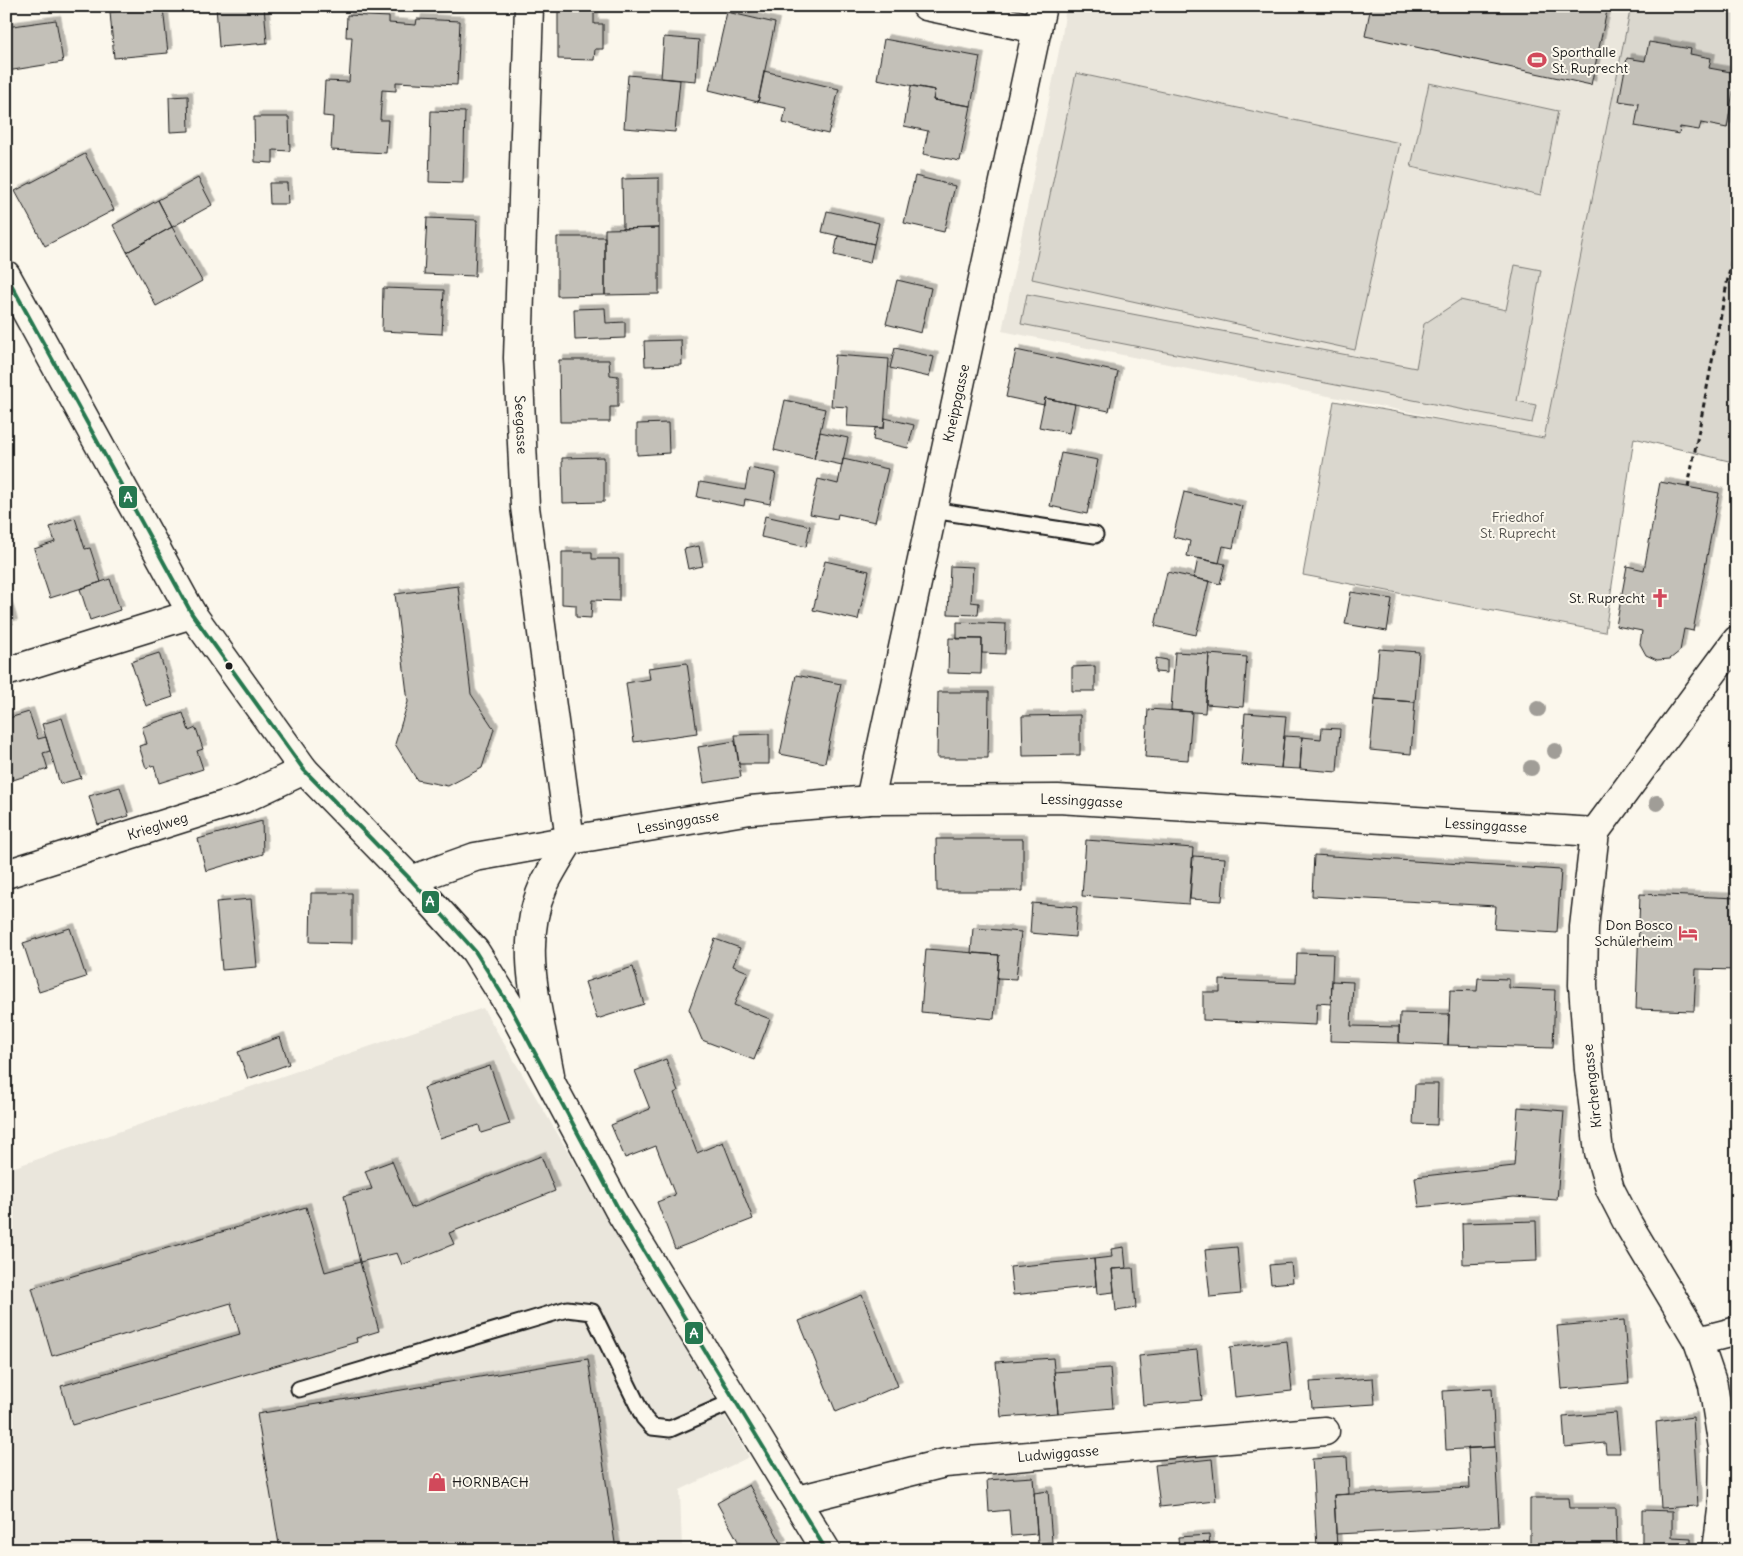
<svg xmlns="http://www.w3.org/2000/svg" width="1743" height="1556" font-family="Delius,sans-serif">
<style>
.built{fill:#eae6dc}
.green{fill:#dad7ce;stroke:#7b7a75}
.building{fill:#c3c0b8;stroke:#1c1c1c;filter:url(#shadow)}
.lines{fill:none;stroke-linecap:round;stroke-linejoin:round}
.service-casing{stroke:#1c1c1c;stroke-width:19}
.minor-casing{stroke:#1c1c1c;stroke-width:31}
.tertiary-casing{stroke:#1c1c1c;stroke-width:31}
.path{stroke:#1c1c1c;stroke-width:3;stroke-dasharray:5 4;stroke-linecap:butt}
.service{stroke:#fbf7ec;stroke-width:15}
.minor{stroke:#fbf7ec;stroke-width:28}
.tertiary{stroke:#fbf7ec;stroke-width:28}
.bus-1-casing{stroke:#fbf7ec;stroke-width:8}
.bus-1{stroke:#267850;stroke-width:4}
.tree{fill:#a09d97}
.bus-dot{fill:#1c1c1c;stroke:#fbf7ec;stroke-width:2}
.labels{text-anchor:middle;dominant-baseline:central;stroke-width:4;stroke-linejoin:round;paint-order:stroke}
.poi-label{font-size:14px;fill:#1c1c1c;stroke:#fbf7ec;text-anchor:start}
.street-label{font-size:14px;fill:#1c1c1c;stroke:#fbf7ec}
.park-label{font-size:14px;fill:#555451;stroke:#fbf7ec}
.line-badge{stroke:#fbf7ec;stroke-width:2}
.badge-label{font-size:14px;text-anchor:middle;font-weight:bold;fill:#fff}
</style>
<defs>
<filter id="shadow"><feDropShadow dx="4.5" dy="-4.5" stdDeviation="0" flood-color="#0004"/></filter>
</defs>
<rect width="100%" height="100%" fill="#fbf7ec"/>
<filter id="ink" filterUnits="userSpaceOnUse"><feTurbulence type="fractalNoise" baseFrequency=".02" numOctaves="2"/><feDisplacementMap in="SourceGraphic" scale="10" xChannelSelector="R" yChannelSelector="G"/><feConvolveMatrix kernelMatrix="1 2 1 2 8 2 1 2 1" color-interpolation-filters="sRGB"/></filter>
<g filter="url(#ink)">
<path class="built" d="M1066 6H1631L1544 439 1002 331 1062 36Z
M483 1008 749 1457 680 1490 682 1550H6V1170Z"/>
<path class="green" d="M1631 6H1737V463L1634 438 1605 632 1303 575 1334 401 1544 438Z
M1076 73 1400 143 1355 350 1032 279Z
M1429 83 1558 111 1541 195 1411 167Z
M1515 265 1541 270 1517 401 1536 405 1532 423 1021 324 1027 294 1416 368 1424 324 1460 300 1506 310Z"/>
<path class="building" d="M216 6H264L267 43 219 47Z
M1371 6H1608L1591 85 1365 36Z
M163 8 168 53 114 58 110 12Z
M558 11H594V24H603V49H595L594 60 558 59Z
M727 12 775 23 758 102 709 90Z
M347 15 389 17V23L416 25 417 19 460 21 457 85 396 82V91L382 90 380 120H388L386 153 331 150 333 117 323 116 325 81 349 82 352 37H346Z
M56 20 63 62 7 71 6 27Z
M664 37 699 40 696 81 661 78Z
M884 39 980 57 971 106 933 100 935 90 877 79Z
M1649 42 1691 49 1690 54 1711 58 1709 68 1736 73 1727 128 1701 123 1699 130 1680 127 1679 134 1635 126 1639 104 1619 101 1627 58 1645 61Z
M764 71 839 89 828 134 783 123 786 108 758 102Z
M628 75 680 80 675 132 624 128Z
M911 86 935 90 933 100 971 106 960 161 923 154 928 131 904 126Z
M188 96 189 131 170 132 169 97Z
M431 111 465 112 463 183 429 182Z
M254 117H289L290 151 273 150V163L255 162Z
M85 154 114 210 45 246 15 191Z
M915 176 955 186 944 232 904 223Z
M198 178 212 205 172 227 158 200Z
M659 178V228L623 229 622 179Z
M269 183H287L288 204H270Z
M158 200 172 227 127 252 113 225Z
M827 211 879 223 874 244 822 232Z
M427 218 477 220 475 276 424 274Z
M172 227 202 281 156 306 127 252Z
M659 228V294L605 295V229Z
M838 236 874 244 870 263 834 255Z
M557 237H605V295L557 296Z
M897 280 931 288 921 333 886 324Z
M383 288 444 290 442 334 382 331Z
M605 308 606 323 625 322V338L575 340 574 309Z
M681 340 682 365 645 366 644 341Z
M895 348 934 357 929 377 890 368Z
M1016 350 1118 372 1109 411 1045 398 1044 405 1006 397Z
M835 355 889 359 884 428 847 426 848 407 831 406Z
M559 360H609L610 375 618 376V407H610V422H560Z
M1045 398 1075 404 1069 433 1039 427Z
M785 400 825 409 814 459 774 450Z
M885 418 914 425 908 448 873 440 875 428H884Z
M668 423 669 453 637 455V424Z
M820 432 848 438 842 465 814 459Z
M1061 453 1098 460 1087 514 1050 506Z
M604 457V502L563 503 562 458Z
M843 459 888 469 875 522 838 514 837 519 810 514 818 479 838 484Z
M749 468 776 473 770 504 745 499 744 506 697 497 700 482 745 490Z
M1660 482 1719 493 1693 631 1684 629 1680 651 1670 659 1657 660 1646 655 1640 644 1642 631 1616 626 1627 566 1644 570Z
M1184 492 1242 506 1233 548 1223 546 1219 563 1187 556 1190 541 1173 537Z
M765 516 810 526 806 547 761 537Z
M75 518 85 549 90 548 101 582 50 598 34 549 55 542 50 527Z
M699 546 703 566 688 569 684 549Z
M562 552H592V559H619V601L592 600 591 618 576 617V605L562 604Z
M1198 558 1225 564 1220 584 1194 578Z
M825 561 869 571 858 620 813 610Z
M950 566 973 567 971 602 979 603 978 615 948 614Z
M1167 572 1209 581 1196 635 1155 626Z
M110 579 120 610 90 620 80 589Z
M458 586 471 694 494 729 482 768 448 786 417 780 395 744 408 702 395 594Z
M1351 592 1392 599 1387 631 1345 624Z
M6 601 13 624 6 626Z
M957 622 1006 624 1005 654 982 653V639H957Z
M949 638 982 639 981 674 948 673Z
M1379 649 1419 652 1415 702 1375 699Z
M1175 652 1209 654 1205 713 1171 710Z
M159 653 173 697 146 706 131 662Z
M1209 654 1247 657 1243 707 1206 704Z
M1156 658 1167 660V673L1155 672Z
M687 663 697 733 634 742 626 683 650 679 648 668Z
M1095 666V691H1072V667Z
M796 675 841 684 825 763 780 754Z
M938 692H989L988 758H937Z
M1375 699 1415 702 1411 754 1370 750Z
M1148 709 1192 712 1188 760 1145 757Z
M29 712 38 739 46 737 50 751 43 753 48 769 13 780 9 766H6V719Z
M183 713 189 731 196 728 203 749 197 751 203 769 159 783 154 765 146 768 139 746 147 744 142 727Z
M1245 713 1286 716 1281 768 1241 765Z
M1080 715V755L1023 756 1022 716Z
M62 718 81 778 60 784 42 724Z
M1322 728 1340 729 1337 772 1300 769 1302 737 1321 739Z
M769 734V764H739L735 735Z
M1284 736 1302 737 1300 769 1281 768Z
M735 741 741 777 704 783 698 747Z
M120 787 129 816 98 825 89 796Z
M262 821 263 854 206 871 198 839Z
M936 839H1023V891H937Z
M1086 840 1193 848 1189 904 1082 896Z
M1314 855 1561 870 1557 933 1494 929 1496 906 1312 896Z
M1193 856 1225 858 1222 901 1190 899Z
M311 893H352V943L310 942Z
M1640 894 1737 898V970L1696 969 1694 1011 1636 1009Z
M251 899 257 967 222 970 216 902Z
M1032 903 1077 907 1075 937 1030 933Z
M70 928 86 977 39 992 23 943Z
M973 928 1021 932 1016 979 997 978 999 955 971 953Z
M715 939 740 948 733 966 748 972 734 1005 770 1019 754 1060 702 1040 689 1009Z
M926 949 999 955 994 1019 921 1012Z
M1297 953 1333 954 1331 1004 1317 1003 1316 1025 1203 1020V992H1220V980L1296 983Z
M633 967 644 1004 597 1019 585 982Z
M1478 978 1509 979V988L1555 990 1553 1048 1448 1045 1450 990 1477 991Z
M1332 981 1353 982 1351 1026 1399 1027V1043L1330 1041Z
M1400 1013 1449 1014 1448 1045 1399 1043Z
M280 1037 289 1064 248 1079 238 1052Z
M666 1059 678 1091 674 1093 697 1153 723 1142 753 1219 675 1249 657 1202 675 1195 656 1146 625 1158 611 1125 650 1109 635 1071Z
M490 1066 510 1124 481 1133 479 1125 440 1138 424 1088Z
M1415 1084H1438L1437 1125 1413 1124Z
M1518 1107 1564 1111 1557 1200 1514 1197 1419 1207 1415 1177 1514 1166Z
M541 1156 555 1191 449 1233 454 1244 402 1265 397 1253 360 1262 344 1196 372 1189 365 1171 392 1161 411 1208Z
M306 1207 325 1272 360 1262 379 1331 356 1338 357 1342 72 1425 61 1386 240 1334 231 1303 52 1356 32 1288Z
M1536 1221 1537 1261 1463 1264 1462 1223Z
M1124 1247 1126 1268 1112 1269 1114 1292 1097 1294 1094 1259 1112 1257 1111 1249Z
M1237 1247 1241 1294 1210 1297 1205 1250Z
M1094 1259 1096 1286 1013 1295 1010 1267Z
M1291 1263 1293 1282 1271 1284 1269 1265Z
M1133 1268 1136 1308 1116 1311 1112 1269Z
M862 1295 898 1386 836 1412 799 1321Z
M1624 1320 1629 1383 1562 1389 1557 1326Z
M1287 1341 1292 1391 1235 1397 1230 1347Z
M1197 1350 1202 1400 1143 1405 1139 1356Z
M1053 1358 1058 1413 1001 1417 996 1362Z
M588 1359 616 1550H280L257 1414Z
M1110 1368 1113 1408 1058 1413 1054 1372Z
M1373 1378 1375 1404 1312 1408 1310 1382Z
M1492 1388 1495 1447 1446 1450 1443 1391Z
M1616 1413 1620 1453H1606L1605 1443 1565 1447 1563 1417Z
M1693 1417 1698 1506 1661 1508 1656 1422Z
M1495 1447 1499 1526 1336 1534 1334 1495 1470 1488 1468 1448Z
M1347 1457 1349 1494 1334 1495 1337 1547 1317 1548 1312 1459Z
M1212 1459 1216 1501 1160 1507 1155 1465Z
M1033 1477 1037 1534 1011 1536 1009 1510 989 1512 987 1480Z
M749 1485 782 1544 772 1550H743L717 1503Z
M1048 1491 1052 1542 1038 1543 1034 1493Z
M1530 1498H1568L1569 1508H1616L1617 1548 1530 1550Z
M1642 1510 1672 1511V1537L1691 1538V1550H1642Z
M1209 1535 1210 1549 1179 1550 1178 1537Z"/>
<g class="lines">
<g class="service-casing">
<path id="service" d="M932 510 1095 535
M299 1389 567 1309 592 1312 644 1418 652 1427 670 1429 734 1401"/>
</g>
<g class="minor-casing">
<g id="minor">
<path id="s1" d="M529 6 518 358 525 507 570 840C561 855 551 870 543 887 517 946 539 1014 550 1075"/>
<path d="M926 6 1037 29"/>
<path d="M6 672 192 614"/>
<path id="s2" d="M870 800 1042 6"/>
<path id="s3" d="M6 874 243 799 304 770"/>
<path id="s4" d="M411 880 475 857 570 840 750 810 870 800 1058 799 1595 832"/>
<path d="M1698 1341 1737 1331"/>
<path id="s5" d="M797 1500 945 1463 1325 1431"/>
<path d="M1717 1550 1723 1502 1724 1454 1713 1385 1698 1341 1627 1222 1610 1189 1599 1152 1589 1069 1583 985 1584 927 1595 832 1737 640"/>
</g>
</g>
<g class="tertiary-casing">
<path id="tertiary" d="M6 275 192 614 304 770 411 880 475 951 512 1010 619 1210 826 1550"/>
</g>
<path class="path" d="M1688 487 1737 231"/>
<use href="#service" class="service"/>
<use href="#minor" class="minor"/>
<use href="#tertiary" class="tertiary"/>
<g class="bus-1-casing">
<path id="bus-1" d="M6 275 192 614 304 770 411 880 475 951 512 1010 619 1210 826 1550"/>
</g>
<use href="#bus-1" class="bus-1"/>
</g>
<g class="tree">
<circle cx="1538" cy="709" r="8"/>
<circle cx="1555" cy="751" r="8"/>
<circle cx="1531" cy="768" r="8"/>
<circle cx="1657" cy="803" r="8"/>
</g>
</g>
<defs>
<g id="stadium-bare" transform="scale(1.5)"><path d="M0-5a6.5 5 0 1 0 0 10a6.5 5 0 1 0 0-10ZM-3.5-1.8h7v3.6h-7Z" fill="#d1495b" stroke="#fbf7ec" stroke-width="2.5" paint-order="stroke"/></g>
<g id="church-bare" transform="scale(1.5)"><path d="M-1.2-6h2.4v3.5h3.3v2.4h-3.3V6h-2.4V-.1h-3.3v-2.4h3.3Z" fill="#d1495b" stroke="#fbf7ec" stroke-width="2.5" paint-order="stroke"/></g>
<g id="hotel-bare" transform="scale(1.5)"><path d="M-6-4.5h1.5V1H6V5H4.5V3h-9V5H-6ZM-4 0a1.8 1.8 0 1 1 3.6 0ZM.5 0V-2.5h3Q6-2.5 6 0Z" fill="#d1495b" stroke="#fbf7ec" stroke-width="2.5" paint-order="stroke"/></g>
<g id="shop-bare" transform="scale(1.5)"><path d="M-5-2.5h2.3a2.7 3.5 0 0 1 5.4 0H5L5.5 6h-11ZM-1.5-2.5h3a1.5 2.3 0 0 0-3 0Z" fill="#d1495b" stroke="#fbf7ec" stroke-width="2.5" paint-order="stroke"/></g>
</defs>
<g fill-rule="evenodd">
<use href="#stadium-bare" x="1537" y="60"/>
<use href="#church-bare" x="1660" y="598"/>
<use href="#hotel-bare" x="1688" y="933"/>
<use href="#shop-bare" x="437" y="1482"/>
</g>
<circle class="bus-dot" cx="229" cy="666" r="4.5"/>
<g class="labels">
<g class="poi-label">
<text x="1552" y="52">Sporthalle<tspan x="1552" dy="16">St. Ruprecht</tspan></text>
<text x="1645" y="598" text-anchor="end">St. Ruprecht</text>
<text x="1673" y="925" text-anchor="end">Don Bosco<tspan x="1673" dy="16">Schülerheim</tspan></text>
<text x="452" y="1482">HORNBACH</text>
</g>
<g class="street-label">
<text stroke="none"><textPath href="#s2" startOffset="406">Kneippgasse</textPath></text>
<text stroke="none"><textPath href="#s1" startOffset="419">Seegasse</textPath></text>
<text stroke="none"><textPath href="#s4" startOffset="679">Lessinggasse</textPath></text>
<text stroke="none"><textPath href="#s4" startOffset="274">Lessinggasse</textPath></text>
<text stroke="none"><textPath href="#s4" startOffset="1084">Lessinggasse</textPath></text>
<text stroke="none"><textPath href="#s3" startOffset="159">Krieglweg</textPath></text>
<text transform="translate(1592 1086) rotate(-96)">Kirchengasse</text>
<text stroke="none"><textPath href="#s5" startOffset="266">Ludwiggasse</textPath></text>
</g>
<g class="park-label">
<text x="1518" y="517">Friedhof<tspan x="1518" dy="16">St. Ruprecht</tspan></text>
</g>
</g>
<g class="line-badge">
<rect x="118" y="485" width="20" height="24" rx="5" fill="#267850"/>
<rect x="421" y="890" width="19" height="24" rx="5" fill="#267850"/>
<rect x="684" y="1321" width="20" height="24" rx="5" fill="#267850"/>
</g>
<g class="badge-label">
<text x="128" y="502">A</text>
<text x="430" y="906">A</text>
<text x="694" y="1338">A</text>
</g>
<rect width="1743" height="1556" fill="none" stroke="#fbf7ec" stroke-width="25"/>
<rect x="12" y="12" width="1718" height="1531" fill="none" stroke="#1c1c1c" stroke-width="2" filter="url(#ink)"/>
</svg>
